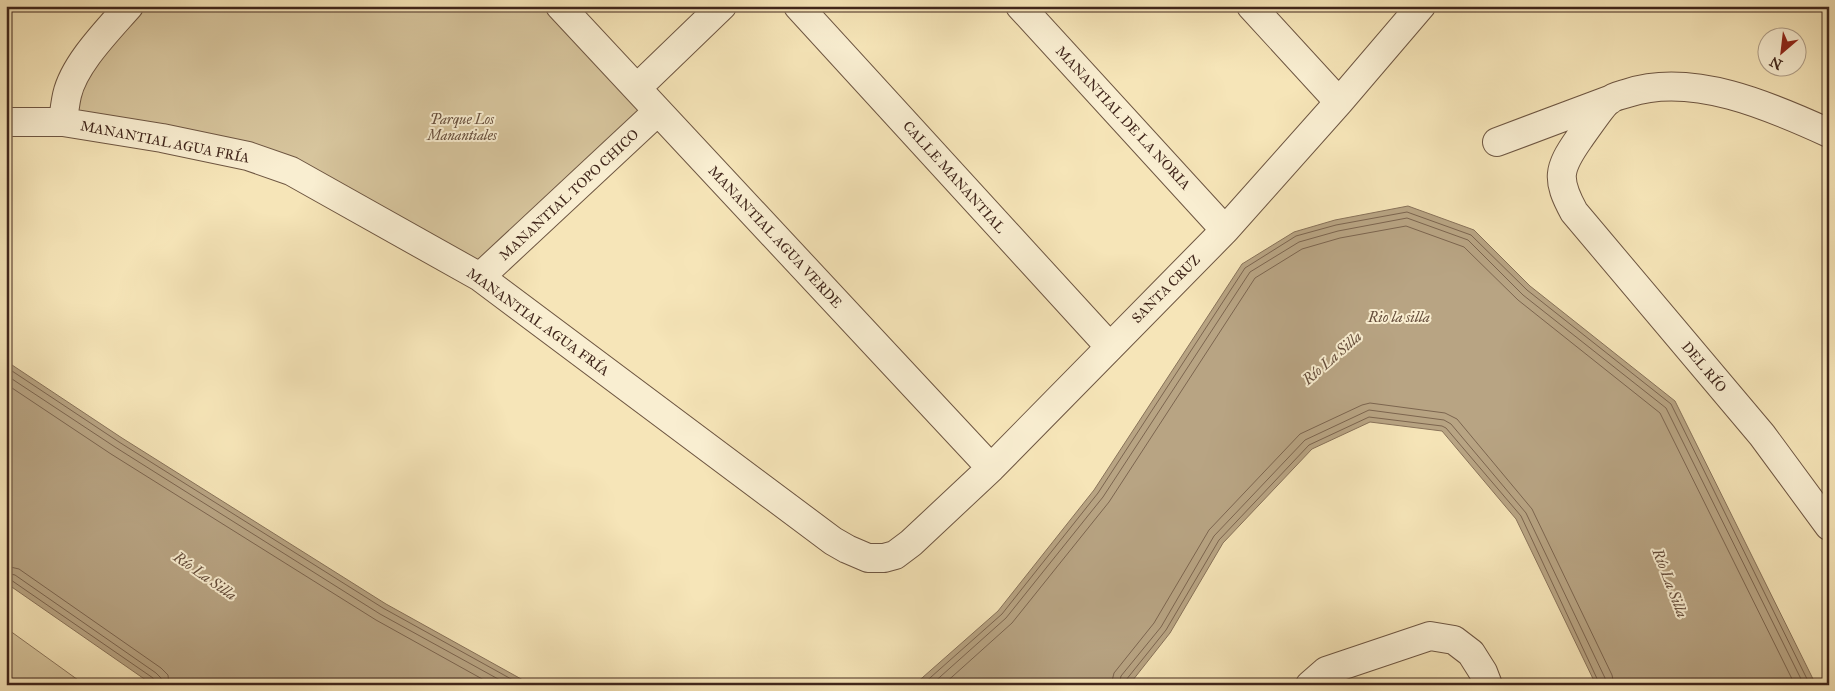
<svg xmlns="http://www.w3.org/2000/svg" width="1835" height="691" font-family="'IM FELL Great Primer',serif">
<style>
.green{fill:#d7c59d;stroke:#8c765c}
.water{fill:#b8a483;stroke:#887259}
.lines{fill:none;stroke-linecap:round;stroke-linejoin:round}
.shore{stroke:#7c654f;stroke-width:1}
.minor-casing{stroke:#6e5642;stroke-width:30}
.minor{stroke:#f9eed1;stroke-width:28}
.labels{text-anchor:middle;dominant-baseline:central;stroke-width:4;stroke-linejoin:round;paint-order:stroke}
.street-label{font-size:14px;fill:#40261b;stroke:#f9eed1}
.park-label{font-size:14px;font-style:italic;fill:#664e3c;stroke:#f9eed1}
.water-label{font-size:15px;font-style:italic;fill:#644c3a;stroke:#f9eed1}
</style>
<rect width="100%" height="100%" fill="#f6e5b8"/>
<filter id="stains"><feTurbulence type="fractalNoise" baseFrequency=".004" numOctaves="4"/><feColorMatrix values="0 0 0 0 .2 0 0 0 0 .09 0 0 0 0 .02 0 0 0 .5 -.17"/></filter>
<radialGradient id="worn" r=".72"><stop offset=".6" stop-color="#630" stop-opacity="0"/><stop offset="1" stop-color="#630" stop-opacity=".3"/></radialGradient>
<path class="green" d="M129 6H559L657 112 480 277 326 189 63 122Z
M6 628 85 685H6Z"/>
<path class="water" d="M1408 206 1474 230 1530 286 1675 401 1816 685H1596L1516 519 1442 431 1370 422 1312 449 1223 543 1170 633 1129 685H914L998 611 1094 490 1242 264 1294 232 1335 220Z
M6 361 122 438 386 604 532 685H153L6 583Z"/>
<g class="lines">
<path class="shore" d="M6 367 119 442 383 608 522 685
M6 375 115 447 380 614 509 685
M6 384 111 454 376 620 493 685
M6 566 19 569 161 668 168 675 169 685
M6 573 15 575 156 673 161 678 162 685
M6 579 11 580 153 678 155 685
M922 685 1002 614 1098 493 1245 268 1296 236 1336 225 1407 212 1471 235 1527 290 1671 404 1810 685
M931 685 1006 618 1103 497 1250 272 1299 242 1338 231 1407 218 1468 240 1523 295 1666 408 1804 685
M943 685 1012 623 1109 502 1255 278 1302 249 1340 238 1406 226 1464 247 1518 300 1660 413 1795 685
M1111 685 1114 673 1154 623 1209 530 1300 434 1362 405 1370 403 1445 413 1457 419 1532 509 1612 675 1614 685
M1119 685 1121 676 1161 627 1214 536 1305 440 1369 410 1444 420 1451 424 1526 513 1605 678 1606 685
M1125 685 1126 680 1166 630 1219 540 1309 445 1369 417 1442 426 1446 428 1521 516 1600 685"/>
<g class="minor-casing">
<path id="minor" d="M560 6 991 468
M798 6 1110 347
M1020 6 1225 230
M1251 6 1339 102
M637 88 722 6
M6 122H63L162 138 248 156 291 171 480 277 833 541 847 549 868 558H884L895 555 911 543 991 468 1225 230 1339 102 1421 6
M63 122C64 113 65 104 67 95 74 64 108 30 129 6
M1829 133C1770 106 1692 72 1628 93 1622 95 1614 96 1610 100 1604 103 1584 132 1579 139 1558 169 1556 179 1574 212L1762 435 1829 526
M1497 142 1609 100
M480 277 657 112
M1310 685 1326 671 1430 636 1454 640 1471 653 1483 672 1488 685"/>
</g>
<use href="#minor" class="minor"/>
</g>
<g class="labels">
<g class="street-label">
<text transform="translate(1123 118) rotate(47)">MANANTIAL DE LA NORIA</text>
<text transform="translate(165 142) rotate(11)">MANANTIAL AGUA FRÍA</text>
<text transform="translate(954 177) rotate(48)">CALLE MANANTIAL</text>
<text transform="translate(569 195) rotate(-43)">MANANTIAL TOPO CHICO</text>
<text transform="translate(775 237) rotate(47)">MANANTIAL AGUA VERDE</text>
<text transform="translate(1166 289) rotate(-45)">SANTA CRUZ</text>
<text transform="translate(538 322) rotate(36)">MANANTIAL AGUA FRÍA</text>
<text transform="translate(1704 367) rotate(50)">DEL RÍO</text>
</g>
<g class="park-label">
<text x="462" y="119">Parque Los<tspan x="462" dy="16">Manantiales</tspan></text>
</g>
<g class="water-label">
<text x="1399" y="317">Rio la silla</text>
<text transform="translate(1332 358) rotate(-41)">Río La Silla</text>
<text transform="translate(205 576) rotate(35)">Río La Silla</text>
<text transform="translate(1670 583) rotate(69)">Río La Silla</text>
</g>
</g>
<rect width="1835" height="691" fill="none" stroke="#f6e5b8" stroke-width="25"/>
<rect x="8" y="8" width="1820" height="676" fill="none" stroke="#40261b" stroke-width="2.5"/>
<rect x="12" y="12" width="1810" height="666" fill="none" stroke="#40261b"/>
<g transform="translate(1782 52) rotate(208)"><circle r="24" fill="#f9eed1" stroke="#af9e88"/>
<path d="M0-4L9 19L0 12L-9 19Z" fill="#8f2418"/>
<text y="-8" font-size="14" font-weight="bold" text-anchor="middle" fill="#40261b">N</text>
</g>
<rect width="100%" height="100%" filter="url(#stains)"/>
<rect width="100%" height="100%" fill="url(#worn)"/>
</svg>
